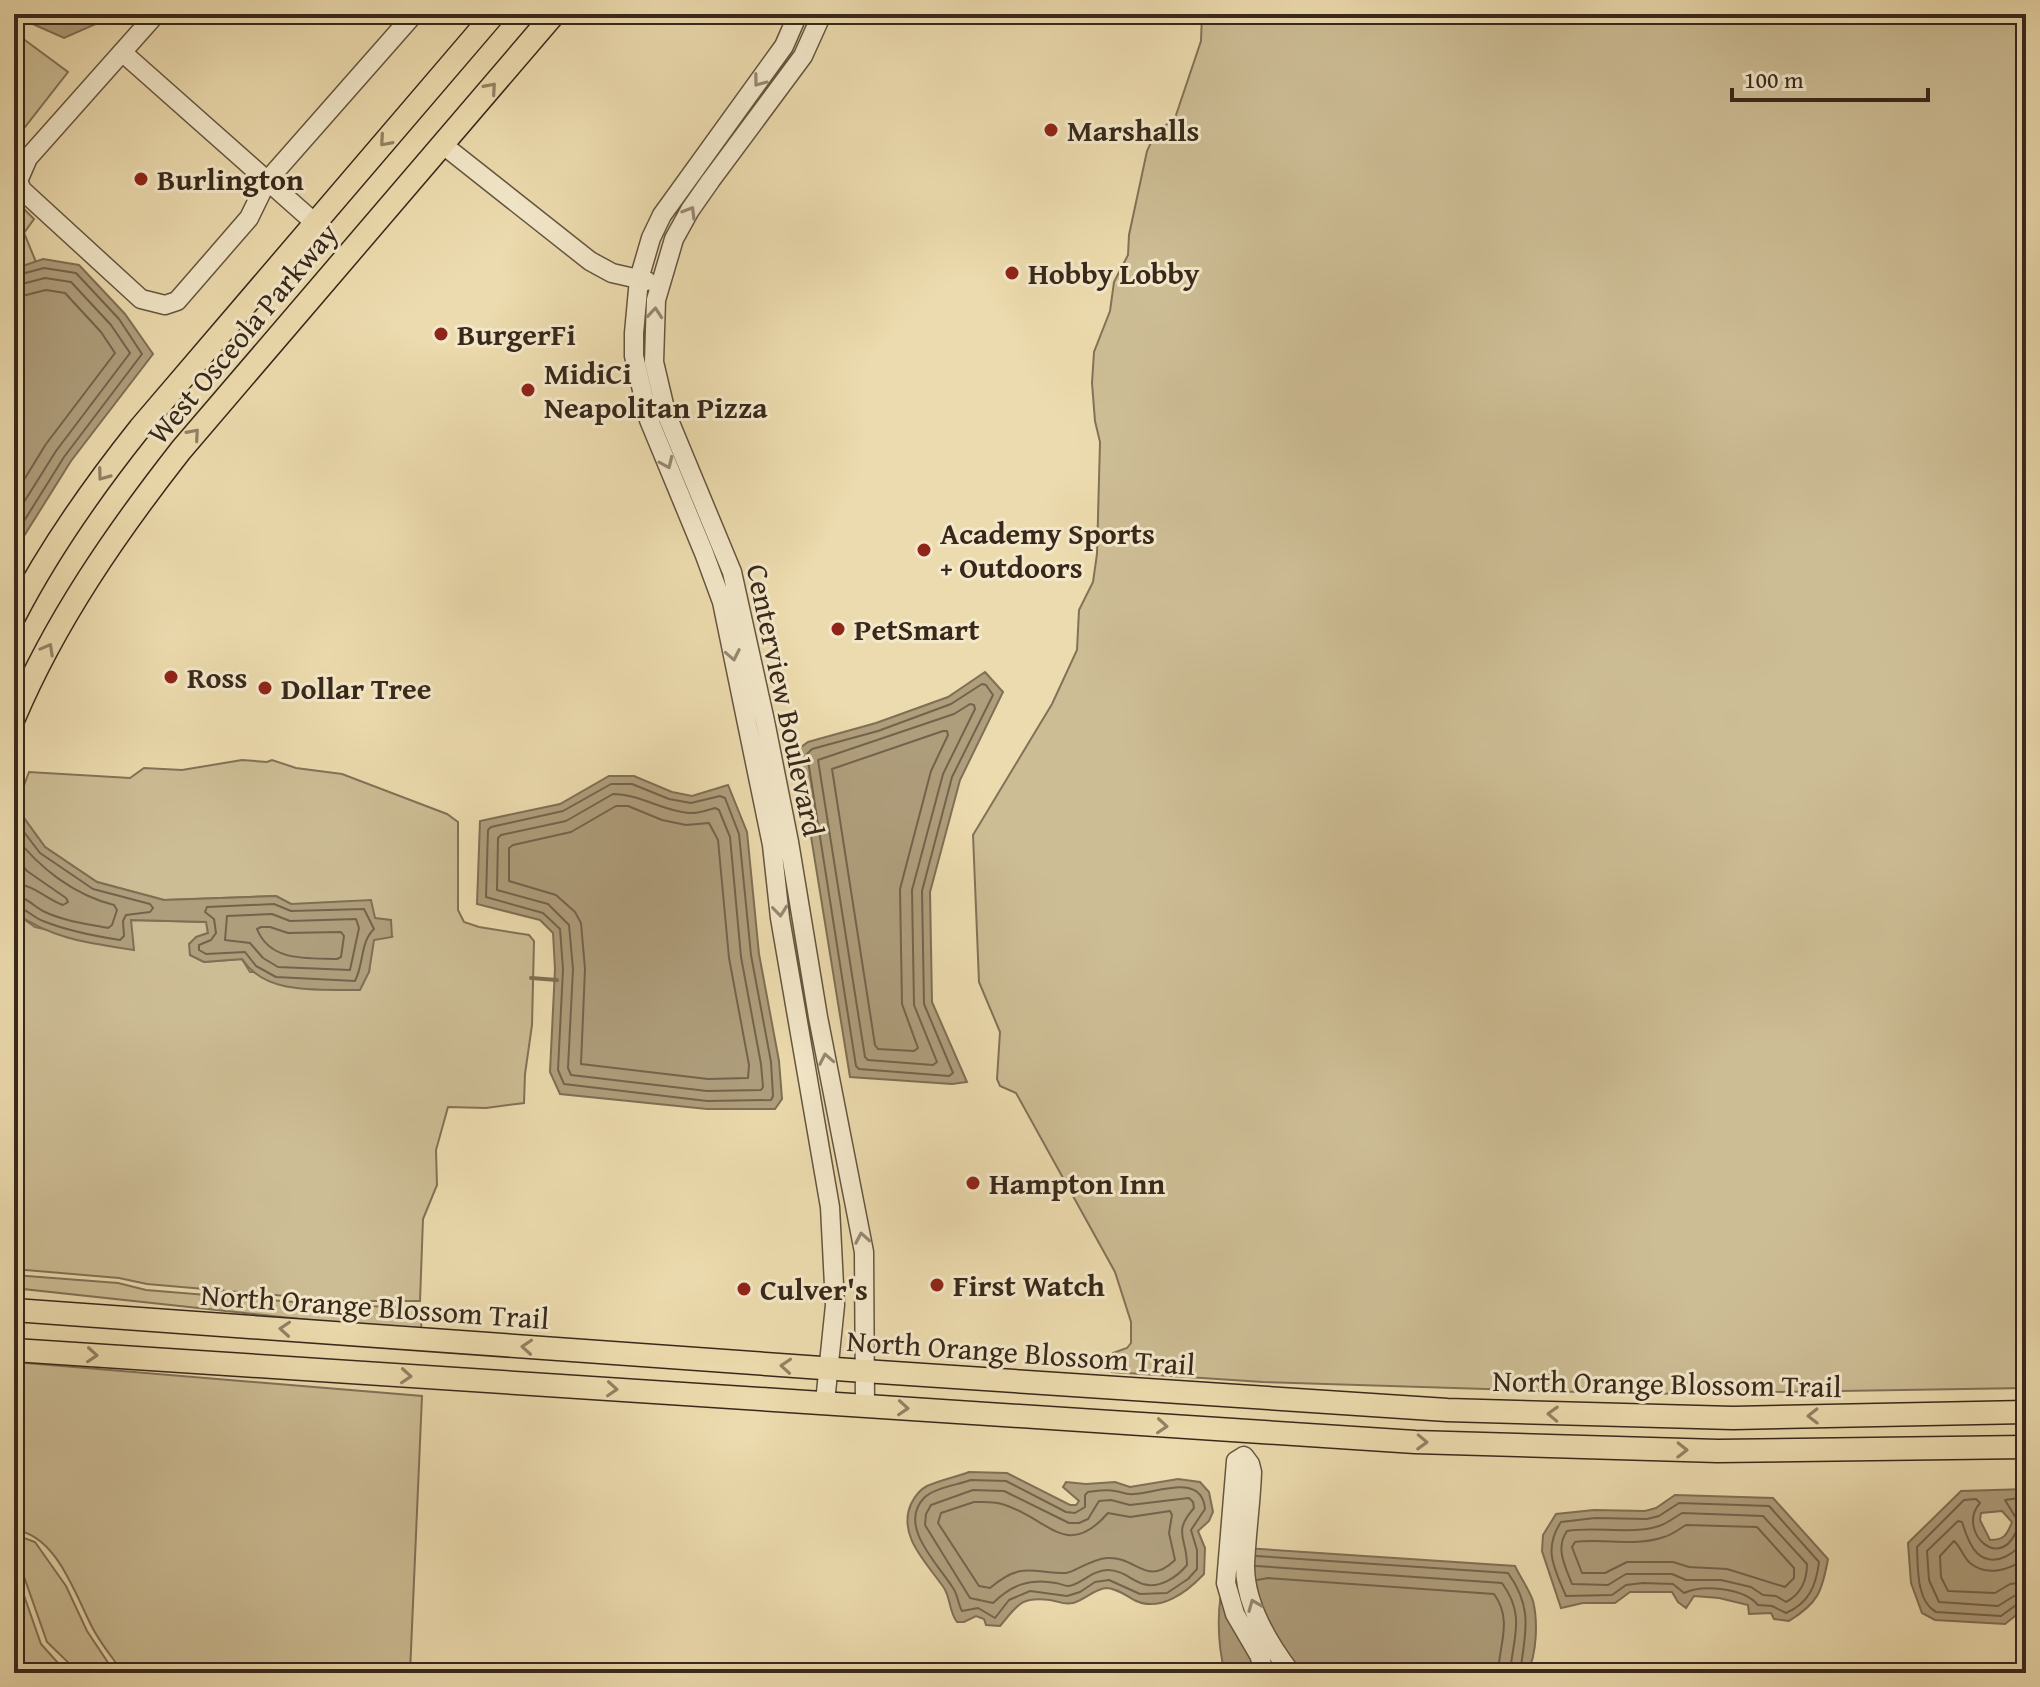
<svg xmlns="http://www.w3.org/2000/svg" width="2040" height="1687" font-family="'Gentium Book Plus',serif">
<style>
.green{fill:#cdbd95;stroke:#827258;stroke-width:2}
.water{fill:#af9e7c;stroke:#7f6f55;stroke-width:2;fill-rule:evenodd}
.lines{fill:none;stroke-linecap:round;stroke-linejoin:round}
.shore{stroke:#74634c;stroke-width:2}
.stream{stroke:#7f6f55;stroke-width:4}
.minor-casing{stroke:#655540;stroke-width:21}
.major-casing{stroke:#38281b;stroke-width:25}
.minor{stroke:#f3e8ca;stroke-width:18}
.major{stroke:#ecdbae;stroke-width:22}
.oneway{stroke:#968872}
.oneway2{stroke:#928264}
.poi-dot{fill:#8f2418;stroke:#f3e8ca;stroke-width:3}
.labels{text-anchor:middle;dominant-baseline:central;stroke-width:6;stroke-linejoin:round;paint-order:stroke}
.poi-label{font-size:30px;font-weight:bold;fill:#38281b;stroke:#f3e8ca;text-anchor:start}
.street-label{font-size:30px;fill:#38281b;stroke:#f3e8ca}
</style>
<rect width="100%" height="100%" fill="#ecdbae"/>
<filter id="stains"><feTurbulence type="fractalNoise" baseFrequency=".0025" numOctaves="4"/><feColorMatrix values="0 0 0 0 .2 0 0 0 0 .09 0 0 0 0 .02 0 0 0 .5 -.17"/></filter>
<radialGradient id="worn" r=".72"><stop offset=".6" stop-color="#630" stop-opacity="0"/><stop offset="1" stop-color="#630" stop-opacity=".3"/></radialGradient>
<path class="green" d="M1202 14H2026V1388L1644 1394 1263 1382 1112 1372 1113 1353 1127 1348 1131 1343V1322L1115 1272 1016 1093 1000 1086 997 1079 1000 1032 979 982 973 835 1052 704 1077 650 1079 610 1093 582 1097 554 1100 442 1095 421 1092 383 1094 352 1110 311 1114 282 1128 255 1129 235 1147 151 1155 134 1175 118 1201 41Z
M14 32 68 72 14 141Z
M14 199 34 219 24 233 36 262 14 269Z
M242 760 267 762 272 760 296 768 342 774 447 814 458 822V910L464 922 479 927 529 935 534 941 532 1025 525 1074 524 1103 486 1108 448 1107 436 1150 437 1185 423 1219 420 1301H344L147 1284 119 1278 14 1269V912L35 927 133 949 130 920 207 922 208 933 196 937 190 955 204 962 242 959 250 972H369L373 939 392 936 375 918 291 904 276 896 164 900 97 882 45 847 16 807 29 772 130 778 144 768 182 770Z
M14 1275 118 1283 146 1290 344 1306 422 1307 421 1332 14 1288Z
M14 1362 422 1396 410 1673H123C113 1658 100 1643 92 1627 75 1594 56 1534 14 1530Z
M16 1535 35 1542 66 1586 87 1631 115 1673H74L75 1669 47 1642 15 1551Z
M14 1567 41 1644 67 1673H14Z"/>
<path class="water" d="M14 14H111L105 20 64 38 26 21 14 20Z
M43 259 79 265 125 314 153 354 71 461 14 552V269Z
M985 672 1003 692 960 780 930 892 932 1002 967 1082 952 1084 850 1077 797 750 808 742 876 723 948 697Z
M609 776H634L672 792 692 796 728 785 747 832 759 954 779 1061 782 1099 775 1109H707L560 1094 550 1072 555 969 553 933 540 920 477 904 480 821 560 804Z
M16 807 45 847 97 882 164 900 276 896 291 904 371 900 375 918 391 920 392 937 374 940 369 972 360 990C320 989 266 996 242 959L204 962 190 955 189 944 196 937 208 933 206 922 131 920 134 950C88 943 52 939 14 912Z
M969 1472 1007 1473 1070 1505H1076L1079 1501 1063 1487 1066 1482 1086 1484 1115 1482 1130 1487 1178 1479 1200 1482 1209 1492 1213 1512 1209 1521 1198 1531 1205 1548 1204 1574C1187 1592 1160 1613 1134 1600 1125 1595 1116 1588 1106 1588 1094 1589 1085 1600 1073 1603 1062 1605 1059 1601 1050 1600 1020 1596 1017 1606 1000 1626L986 1625 984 1619 976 1616 964 1622H957C949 1612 951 1599 944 1588 927 1563 897 1536 911 1504 915 1496 919 1490 927 1486 940 1480 956 1477 969 1472Z
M2026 1489V1612H2020L2005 1624 1935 1620 1922 1613 1911 1583 1908 1543 1961 1491ZM2002 1511 2012 1522C2007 1535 2004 1540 1990 1540L1980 1520 1981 1513Z
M1675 1495 1773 1498 1828 1559C1822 1592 1818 1603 1789 1621L1774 1619 1771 1613 1749 1614 1748 1605 1719 1598 1694 1596 1686 1608 1678 1602 1672 1592H1630L1615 1603H1583L1561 1608 1542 1551 1543 1535 1556 1514 1594 1510 1645 1511 1656 1508Z
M1245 1548 1515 1566C1520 1577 1529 1589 1533 1601 1538 1621 1537 1655 1527 1673H1225C1217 1643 1216 1603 1226 1573 1229 1564 1239 1555 1245 1548Z"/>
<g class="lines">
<path class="shore" d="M14 276 44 268 76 273 119 319 142 354 64 457 14 537
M14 286 45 278 71 282 111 325 130 353 56 451 14 518
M14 298 46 290 65 293 101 332 115 353 46 444 14 496
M982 684 986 685 993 695 952 777 922 891 924 1004 953 1073 949 1076 859 1069 856 1066 807 754 812 749 878 731 951 704Z
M970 704 974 705 975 709 943 774 912 890 914 1005 937 1062 933 1065 868 1060 865 1057 818 760 954 714Z
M943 731H947L948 735 931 771 900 889 902 1004 918 1048 914 1051 878 1049 875 1045 832 769Z
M611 784H632L669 799 691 803 720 796 725 798 739 834 751 955 771 1062 773 1096 771 1100 707 1101 564 1084 558 1070 563 969 560 929 543 913 486 897 488 830 491 827 563 811Z
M613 794C640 794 662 811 689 813 698 814 707 810 715 808L719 810 730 837 741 957 761 1064 763 1087 761 1090 707 1091 571 1075 568 1068 573 969 569 925 548 904 497 890 498 838 501 835 566 821Z
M616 806H628L662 820 686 825 709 823 718 840 729 958 749 1065 748 1078 708 1079 581 1064 585 969 581 923 575 912 556 895 509 881V848L513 845 571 832Z
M14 819 40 853 93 889 150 904 153 908 150 912 126 915 123 921 124 936 120 940C94 936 68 931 43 921 32 917 25 907 14 906
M14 835C39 868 74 895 114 905L117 910 112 925 108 928C87 924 63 921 43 911 32 905 27 897 14 896
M14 855 27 871 66 898 68 902 63 905C46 899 33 884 14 884
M274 904 291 911 364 909 374 929C360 942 364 964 355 981L276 977 256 966 245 952 206 954 199 950V945L211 940 216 933 214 919 205 912 207 907Z
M272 914 290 921 356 919 359 928 350 970 278 967 263 958 250 943 225 940 227 916Z
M261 927H270L288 933 341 932 344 936 341 957 337 959C307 958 270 962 257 929Z
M971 1480 1006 1481 1066 1512 1075 1513 1085 1507V1495L1088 1492C1096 1491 1107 1489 1115 1491 1122 1492 1126 1495 1134 1494 1157 1493 1202 1472 1205 1509L1191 1530 1197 1550V1569L1188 1579 1167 1593 1140 1594 1109 1580 1095 1582 1080 1592 1067 1596 1030 1591 1009 1600 995 1618 978 1608 962 1611C958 1604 958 1595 953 1588 939 1565 897 1526 924 1498 934 1488 957 1485 971 1480Z
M973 1490 1004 1491 1069 1523H1079L1088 1519 1099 1501 1111 1500 1130 1505 1189 1498 1193 1502 1194 1508C1172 1533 1187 1537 1187 1565 1177 1577 1160 1589 1143 1584 1131 1580 1122 1570 1108 1570 1091 1570 1081 1585 1068 1586 1066 1586 1057 1583 1056 1583 1029 1578 1012 1585 993 1603L970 1598 925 1525 926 1514 931 1505Z
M2026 1497 2005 1500 2019 1523C2004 1578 1955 1531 1980 1503L1976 1499 1964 1500 1917 1547C1918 1567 1916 1601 1936 1612L2001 1616 2016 1605H2026
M974 1502C984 1502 996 1501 1005 1505 1050 1520 1067 1560 1108 1513L1130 1517 1170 1511 1172 1515 1169 1533 1175 1560C1146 1588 1137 1556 1107 1558 1091 1559 1073 1573 1066 1573 1031 1573 1022 1561 990 1588L979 1586 938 1523 941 1513Z
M1679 1503 1769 1506 1819 1562C1816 1586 1809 1603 1786 1613L1772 1606 1758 1605C1744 1588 1702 1584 1684 1593L1673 1584 1643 1583 1626 1585 1612 1595 1566 1596C1554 1568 1543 1549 1561 1522L1595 1518 1647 1519 1659 1516Z
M1682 1513 1763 1516 1807 1564C1807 1581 1801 1594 1786 1602L1776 1596 1763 1595 1751 1587 1721 1580H1686L1672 1574H1626L1608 1585 1572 1584C1565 1566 1555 1548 1567 1531 1596 1526 1633 1535 1659 1526 1668 1523 1675 1517 1682 1513Z
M1686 1525 1757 1527 1794 1568V1578L1785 1587 1727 1569 1689 1567 1673 1562H1627L1605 1573H1582L1572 1547 1575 1542C1604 1538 1636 1547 1664 1537 1672 1535 1679 1529 1686 1525Z
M2026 1535C2019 1553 1994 1569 1977 1553 1970 1546 1965 1532 1962 1522L1958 1521 1927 1551 1929 1580 1939 1602 1998 1606 2014 1596 2026 1594
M1256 1556 1508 1573C1534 1609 1525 1634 1520 1673
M2026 1558C2010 1570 1987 1577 1970 1563 1963 1557 1961 1547 1954 1541L1940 1556 1941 1577 1948 1591 1995 1593 2010 1584 2026 1582
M1256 1566 1502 1583C1526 1616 1513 1637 1510 1673
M1257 1580 1268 1578 1494 1594C1513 1620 1499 1645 1498 1673"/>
<path class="stream" d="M531 978 557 980"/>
<g class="minor-casing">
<path id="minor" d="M156 14 28 158 18 181 22 190 141 299 165 305 177 301 249 218 267 181 414 14
M798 14 784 46 662 215 651 238 639 279 634 333V356L649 420 704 553 722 602 772 845 780 918 830 1207 835 1305 825 1402
M822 14 803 56 711 180 690 210 674 239 656 300 654 362 666 413 732 572 765 721 789 842 818 1017 864 1252 865 1405
M122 52 315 223
M442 144 590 261 612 273 647 281
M1265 1673 1259 1655 1235 1614 1226 1583 1236 1461 1244 1456 1250 1464 1252 1472C1251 1503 1246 1535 1245 1566 1245 1604 1269 1644 1291 1673"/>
</g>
<g class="major-casing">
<path id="major" d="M14 617C49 549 93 487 140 428L494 14
M14 718C55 621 116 533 181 450L554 14
M14 1310 864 1371 1447 1410 1733 1418 2026 1412
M14 1350 1415 1442 1718 1451 2026 1447"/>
</g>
<use href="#minor" class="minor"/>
<use href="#major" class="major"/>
</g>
<defs><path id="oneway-chevron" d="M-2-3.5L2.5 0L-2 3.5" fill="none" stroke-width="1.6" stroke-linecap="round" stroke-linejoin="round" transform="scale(2)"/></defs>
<g class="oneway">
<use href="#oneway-chevron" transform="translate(759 81) rotate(127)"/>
<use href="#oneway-chevron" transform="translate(690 212) rotate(-59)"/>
<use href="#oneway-chevron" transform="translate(655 313) rotate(-85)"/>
<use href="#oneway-chevron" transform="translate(667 463) rotate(66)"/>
<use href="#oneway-chevron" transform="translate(733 655) rotate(79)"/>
<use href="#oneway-chevron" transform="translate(780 911) rotate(84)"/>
<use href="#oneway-chevron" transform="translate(826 1059) rotate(-101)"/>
<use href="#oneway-chevron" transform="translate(862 1238) rotate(-100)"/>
<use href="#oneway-chevron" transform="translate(1254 1605) rotate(-112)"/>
</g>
<g class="oneway2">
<use href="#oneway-chevron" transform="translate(491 88) rotate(-49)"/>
<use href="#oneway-chevron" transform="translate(385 141) rotate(131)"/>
<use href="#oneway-chevron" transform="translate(194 434) rotate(-49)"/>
<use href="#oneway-chevron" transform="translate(103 475) rotate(126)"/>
<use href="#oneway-chevron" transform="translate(48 649) rotate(-61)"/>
<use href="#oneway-chevron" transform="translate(285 1329) rotate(-176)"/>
<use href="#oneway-chevron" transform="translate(527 1347) rotate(-176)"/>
<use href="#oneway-chevron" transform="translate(92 1355) rotate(4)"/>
<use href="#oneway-chevron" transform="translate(786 1366) rotate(-176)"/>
<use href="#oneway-chevron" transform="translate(406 1376) rotate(4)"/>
<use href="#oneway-chevron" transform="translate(612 1389) rotate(4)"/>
<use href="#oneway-chevron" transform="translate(903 1408) rotate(4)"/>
<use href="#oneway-chevron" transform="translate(1553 1414) rotate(-178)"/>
<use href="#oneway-chevron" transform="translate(1813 1416) rotate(179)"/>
<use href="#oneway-chevron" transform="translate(1162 1426) rotate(4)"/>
<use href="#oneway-chevron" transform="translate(1422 1442) rotate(2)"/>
<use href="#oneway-chevron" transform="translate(1682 1450) rotate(1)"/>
</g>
<g class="poi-dot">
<circle cx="1051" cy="130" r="8"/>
<circle cx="141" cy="179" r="8"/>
<circle cx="1012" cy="273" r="8"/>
<circle cx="441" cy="334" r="8"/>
<circle cx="528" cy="390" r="8"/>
<circle cx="924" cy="550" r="8"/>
<circle cx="838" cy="629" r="8"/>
<circle cx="171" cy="677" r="8"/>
<circle cx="265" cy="688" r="8"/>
<circle cx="973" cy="1183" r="8"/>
<circle cx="937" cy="1285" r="8"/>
<circle cx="744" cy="1289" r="8"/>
</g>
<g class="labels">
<g class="poi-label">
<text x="1067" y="130">Marshalls</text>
<text x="157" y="179">Burlington</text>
<text x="1028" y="273">Hobby Lobby</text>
<text x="457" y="334">BurgerFi</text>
<text x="544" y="373">MidiCi<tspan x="544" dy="34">Neapolitan Pizza</tspan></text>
<text x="940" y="533">Academy Sports<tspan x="940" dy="34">+ Outdoors</tspan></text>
<text x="854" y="629">PetSmart</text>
<text x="187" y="677">Ross</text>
<text x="281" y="688">Dollar Tree</text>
<text x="989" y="1183">Hampton Inn</text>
<text x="953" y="1285">First Watch</text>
<text x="760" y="1289">Culver's</text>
</g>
<g class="street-label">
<text transform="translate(242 333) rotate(-50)">West Osceola Parkway</text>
<text transform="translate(786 700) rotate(78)">Centerview Boulevard</text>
<text transform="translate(375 1306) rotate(4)">North Orange Blossom Trail</text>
<text transform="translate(1021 1352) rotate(4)">North Orange Blossom Trail</text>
<text transform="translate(1667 1383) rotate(1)">North Orange Blossom Trail</text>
</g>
</g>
<rect width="2040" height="1687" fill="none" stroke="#ecdbae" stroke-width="48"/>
<rect x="16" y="16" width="2008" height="1655" fill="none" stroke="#38281b" stroke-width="4"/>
<rect x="24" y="24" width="1992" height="1639" fill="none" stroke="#38281b" stroke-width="2"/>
<path d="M1732 88v12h196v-12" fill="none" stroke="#38281b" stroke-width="4"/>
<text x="1744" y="88" font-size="24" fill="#38281b" stroke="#f3e8ca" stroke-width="6" paint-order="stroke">100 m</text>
<rect width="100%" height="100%" filter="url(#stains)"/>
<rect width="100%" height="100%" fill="url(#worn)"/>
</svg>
